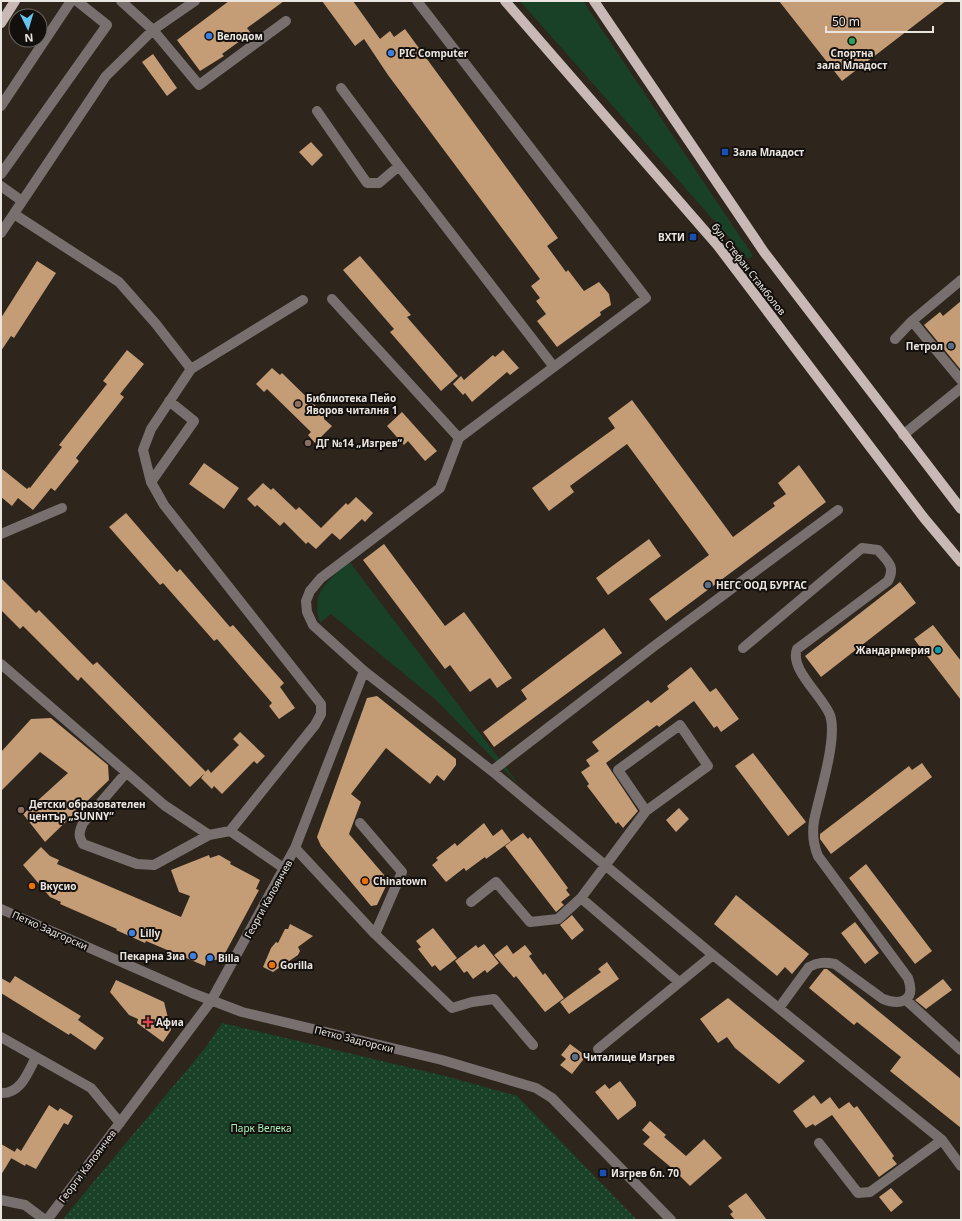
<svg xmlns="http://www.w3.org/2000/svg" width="962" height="1221" font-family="'Noto Sans',sans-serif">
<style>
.grass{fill:#194127}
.park{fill:url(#park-dots)}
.building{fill:#c49c76}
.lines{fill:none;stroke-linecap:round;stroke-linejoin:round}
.minor{stroke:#77706f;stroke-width:10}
.major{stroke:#c8b9b6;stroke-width:10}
.shop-dot{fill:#3f7fe0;stroke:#130f0c;stroke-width:1.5}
.leisure-dot{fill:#2e9e5b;stroke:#130f0c;stroke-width:1.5}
.transit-dot{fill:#1a4fb4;stroke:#130f0c;stroke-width:1.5}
.service-dot{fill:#5c6f8a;stroke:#130f0c;stroke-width:1.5}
.education-dot{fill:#8d6e63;stroke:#130f0c;stroke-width:1.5}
.culture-dot{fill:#0f9aa8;stroke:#130f0c;stroke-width:1.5}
.food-dot{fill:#e8710a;stroke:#130f0c;stroke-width:1.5}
.health-dot{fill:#e0444e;stroke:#130f0c;stroke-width:1.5}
.labels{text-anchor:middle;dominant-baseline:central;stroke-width:4;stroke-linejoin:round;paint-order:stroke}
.poi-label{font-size:10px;font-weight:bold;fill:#ebe5e0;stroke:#130f0c;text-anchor:start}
.street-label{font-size:10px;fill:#ebe5e0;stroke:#130f0c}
.park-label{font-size:10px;fill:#a8efbb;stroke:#130f0c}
</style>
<defs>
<pattern id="park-dots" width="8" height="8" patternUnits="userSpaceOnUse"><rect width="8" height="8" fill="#194127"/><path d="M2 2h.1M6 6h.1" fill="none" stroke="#3b5c46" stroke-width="1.8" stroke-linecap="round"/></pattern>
</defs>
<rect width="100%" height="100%" fill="#2e251d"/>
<path class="grass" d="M520 1H583L753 256 748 259Z
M349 561 520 786 436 700 331 614 320 623C310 590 328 583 349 561Z"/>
<path class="park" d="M222 1023 445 1076 517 1096 637 1220H62L206 1047Z"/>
<path class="building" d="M229 1H284L247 28 251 33 222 54 224 56 200 71 177 40Z
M322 1H353L380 39 390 31 394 37 405 29 558 238 547 246 566 272 568 270 584 291 599 282 609 294 611 305 600 312 601 315 557 347 537 321 546 314 536 301 540 298 531 286 540 279 388 75 364 39 355 46Z
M779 1H946L842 81Z
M153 54 177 88 167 96 142 62Z
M311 142 323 155 312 166 299 152Z
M360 256 411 315 407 317 458 376 441 391 390 332 394 329 343 270Z
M37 261 56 273 14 338 11 336 1 351V318Z
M961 301V370L924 325 940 312 943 316Z
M127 350 144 364 120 394 124 397 76 458 79 461 55 491 51 488 33 510 18 498 12 506 1 497V468L27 489 29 487 30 488 62 447 59 445 107 384 103 381Z
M503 350 519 368 510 375 507 372 472 402 465 393 463 395 453 384 461 376 464 380 493 355 495 357Z
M272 368 280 375 282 373 326 416 324 419 332 426 315 443 308 435 311 432 267 389 264 392 256 384Z
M632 400 733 537 775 506 773 503 786 494 778 483 799 465 826 502 666 621 649 599 709 555 627 444 570 486 574 492 549 511 532 488 615 428 608 418Z
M402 412 437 451 425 461 408 441 404 445 387 426Z
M204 463 239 488 224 509 189 484Z
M263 483 271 490 273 488 296 510 299 507 321 528 346 503 348 505 356 497 373 513 365 522 362 519 340 540 332 533 316 549 308 542 306 544 284 522 280 526 257 505 255 507 247 499Z
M126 513 177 572 180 569 230 627 233 625 284 683 280 687 295 708 279 719 269 706 272 703 217 639 214 641 163 583 160 585 109 527Z
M649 539 661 556 608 595 596 578Z
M384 544 445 626 464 612 512 678 497 688 490 678 470 692 450 665 445 669 363 560Z
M1 578 36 613 39 610 93 665 97 662 206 772 190 787 81 677 78 681 23 626 20 629 1 610Z
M900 582 916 603 821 677 805 656Z
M933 625 961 661V700L914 639Z
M604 628 622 653 494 747 483 732 527 699 521 690Z
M691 667 710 692 716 688 739 719 721 732 717 726 714 728 694 701 659 727 657 725 606 763 638 811 623 828 618 822 616 824 594 795 587 786 589 784 581 772 590 766 586 760 599 751 592 742 648 700 651 703 669 689 667 686Z
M377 696 456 759V765L444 781 437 775 430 784 386 748 351 794 361 802 349 834 384 875 383 878 387 884 377 905 371 906 321 846 317 837 367 698Z
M51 718 108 765 109 780 45 842 23 814 68 773 40 752 1 791V752L31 719Z
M240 732 265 756 257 764 254 761 222 794 214 786 212 789 201 778 208 769 211 773 239 745 233 739Z
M753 753 806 822 788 836 735 766Z
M922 763 932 777 831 854 820 839V834L909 766 912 770Z
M679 808 689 819 676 832 666 820Z
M484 823 493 836 502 829 511 841 486 859 485 857 466 871 464 868 446 882 432 865 438 860 436 858 455 843 457 846Z
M523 833 528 839 530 837 568 888 566 890 570 895 561 902 564 905 556 912 505 846Z
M41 847 50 856 59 860 57 864 181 917 190 896 179 892 171 870 209 855 210 858 219 855 231 862 230 864 260 880 256 889 259 890 222 959 206 961 205 966 146 941 145 943 127 935 116 930 117 929 60 904 61 902 50 897 23 865Z
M866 864 932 951 915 964 849 878Z
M736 895 809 954 792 974 785 967 777 976 714 924Z
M572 915 584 930 572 940 560 925Z
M855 922 879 953 865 964 841 933Z
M290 924 313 936 298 947 300 951 298 955 273 972 263 967 271 948 276 942 278 943 285 929H288Z
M433 928 457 958 440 971 435 965 432 967 418 949 421 947 416 941Z
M484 944 499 963 487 973 485 970 473 979 467 971 464 973 455 961 476 945 478 948Z
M507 945 513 954 525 945 532 954 529 956 543 975 545 973 564 998 545 1012 516 976 514 978 494 955Z
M607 962 619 979 569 1014 560 1002 601 972 598 969Z
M824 969H827L961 1079V1128L890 1071 901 1057 857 1022 854 1025 809 988Z
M15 976 81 1016 78 1020 104 1038 95 1050 70 1033 69 1035 1 993V978L10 983Z
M943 979 952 990 926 1009 915 1000Z
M116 980 164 1002 171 1030 163 1042 137 1023 138 1019 129 1015 110 992Z
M728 998 805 1061 779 1084 735 1048 727 1037 718 1043 700 1019Z
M570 1044 586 1056 572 1074 560 1065 566 1059 561 1055Z
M620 1081 636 1102V1106L618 1120 595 1092 605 1084 609 1089Z
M814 1095 821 1104 830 1097 839 1109 849 1102 854 1108 857 1106 894 1156 892 1158 897 1164 879 1177 832 1115 815 1126 813 1124 806 1128 793 1111Z
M49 1105 58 1111 60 1108 73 1116 68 1125 64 1123 36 1169 26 1164 25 1166 11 1158 17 1148 21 1151Z
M650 1121 666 1135 664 1137 686 1156 704 1139 722 1158 690 1186 673 1169 643 1144 650 1137 642 1130Z
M1 1144 15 1152 1 1175Z
M891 1188 903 1202 891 1212 879 1197Z
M746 1193 750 1198 767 1220H735L730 1214 733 1212 728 1206Z"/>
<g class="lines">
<path class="minor" d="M195 1 153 30 199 85 286 21
M417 1 646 298 459 438 440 488 321 578 310 591 306 601 307 612 313 625 364 671 492 771 713 955 942 1140 961 1166
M341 88 399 166 554 367
M1 106 71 1
M317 111 367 183H379L399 166
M1 174 107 25 77 1
M1 186 22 201
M14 214 119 282 156 324 191 369
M1 233 106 76 153 30 121 1
M961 280 912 321 961 380
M332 299 459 438
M895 339 912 321
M903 435 961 388
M151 482 194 421 169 401
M1 534 62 508
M743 648 862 548 878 550C887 561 896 566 888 581L797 649C789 669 822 695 830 715 838 738 819 796 814 821 812 834 813 844 818 856L908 978C916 1000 902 1006 883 999L835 964C825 962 818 962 809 967L779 1008
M1 664 164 805 209 835 230 831
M492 771 653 647 838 510
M126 773 83 823C79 832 78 836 83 844L137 864 154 865 209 835
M646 811 708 766 680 725 618 770 646 811 581 898 679 982
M360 823 402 872 375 934
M295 848 375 934 452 1008 472 1002 494 999 533 1045
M285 869 230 831 315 725 321 714V704L164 505 151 482 143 450 151 429 191 369 303 300
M471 902 496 882 530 922 558 919 581 898
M1 909 192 993 242 1012 442 1060 536 1088 552 1098 671 1220
M906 1000 961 1050
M1 1037 91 1088 120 1123
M598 1049 713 955
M1 1093C21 1094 28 1072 36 1057
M819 1143 858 1193 870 1192 942 1140
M1 1200 25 1205 45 1220
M47 1220 211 1001 295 848 364 671"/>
<path class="major" d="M505 1 718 246 924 518 961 562
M594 1 764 252 961 509
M1 23 15 1"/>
</g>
<g class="shop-dot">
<circle cx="209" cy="36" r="4"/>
<circle cx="391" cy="53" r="4"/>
<circle cx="132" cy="933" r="4"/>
<circle cx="193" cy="956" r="4"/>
<circle cx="210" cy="958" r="4"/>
</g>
<circle class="leisure-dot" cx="852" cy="41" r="4"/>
<g class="transit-dot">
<rect x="721" y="148" width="8" height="8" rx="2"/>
<rect x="689" y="233" width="8" height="8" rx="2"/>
<rect x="599" y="1169" width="8" height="8" rx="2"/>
</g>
<g class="service-dot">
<circle cx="951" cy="346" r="4"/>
<circle cx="708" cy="585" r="4"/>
<circle cx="575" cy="1057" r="4"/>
</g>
<g class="education-dot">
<circle cx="298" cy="404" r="4"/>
<circle cx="308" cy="443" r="4"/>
<circle cx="21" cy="810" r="4"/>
</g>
<circle class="culture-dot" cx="938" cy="650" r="4"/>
<g class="food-dot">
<circle cx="365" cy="881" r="4"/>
<circle cx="32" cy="886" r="4"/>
<circle cx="272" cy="965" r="4"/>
</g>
<path class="health-dot" d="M146 1016h4v4h4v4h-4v4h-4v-4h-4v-4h4z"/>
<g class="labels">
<g class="poi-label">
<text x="217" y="36">Велодом</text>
<text x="399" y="53">PIC Computer</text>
<text x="852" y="53" text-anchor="middle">Спортна<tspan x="852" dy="12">зала Младост</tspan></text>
<text x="733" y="152">Зала Младост</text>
<text x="685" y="237" text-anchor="end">ВХТИ</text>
<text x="943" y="346" text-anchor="end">Петрол</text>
<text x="306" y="398">Библиотека Пейо<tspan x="306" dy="12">Яворов читалня 1</tspan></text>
<text x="316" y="443">ДГ №14 „Изгрев“</text>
<text x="716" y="585">НЕГС ООД БУРГАС</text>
<text x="930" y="650" text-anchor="end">Жандармерия</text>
<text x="29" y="804">Детски образователен<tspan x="29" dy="12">център „SUNNY“</tspan></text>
<text x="373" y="881">Chinatown</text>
<text x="40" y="886">Вкусио</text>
<text x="140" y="933">Lilly</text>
<text x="185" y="956" text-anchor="end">Пекарна Зиа</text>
<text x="218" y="958">Billa</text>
<text x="280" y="965">Gorilla</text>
<text x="156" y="1022">Афиа</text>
<text x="583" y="1057">Читалище Изгрев</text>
<text x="611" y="1173">Изгрев бл. 70</text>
</g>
<g class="street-label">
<text transform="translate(749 269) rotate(52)">бул. Стефан Стамболов</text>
<text transform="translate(268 899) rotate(-61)">Георги Калоянчев</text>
<text transform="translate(50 930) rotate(24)">Петко Задгорски</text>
<text transform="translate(354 1039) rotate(14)">Петко Задгорски</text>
<text transform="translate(87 1166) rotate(-53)">Георги Калоянчев</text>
</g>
<g class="park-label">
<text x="261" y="1128">Парк Велека</text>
</g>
</g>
<rect width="962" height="1221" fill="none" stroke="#ebe5e0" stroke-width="4"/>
<g transform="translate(28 28) rotate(175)"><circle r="19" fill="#130f0c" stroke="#696561"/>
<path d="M0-3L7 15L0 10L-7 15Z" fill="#68c4f0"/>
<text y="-6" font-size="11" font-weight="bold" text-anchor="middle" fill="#ebe5e0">N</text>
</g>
<path d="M826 26v6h107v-6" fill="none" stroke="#ebe5e0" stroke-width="2"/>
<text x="832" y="26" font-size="12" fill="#ebe5e0" stroke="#130f0c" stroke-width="3" paint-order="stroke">50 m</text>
</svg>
